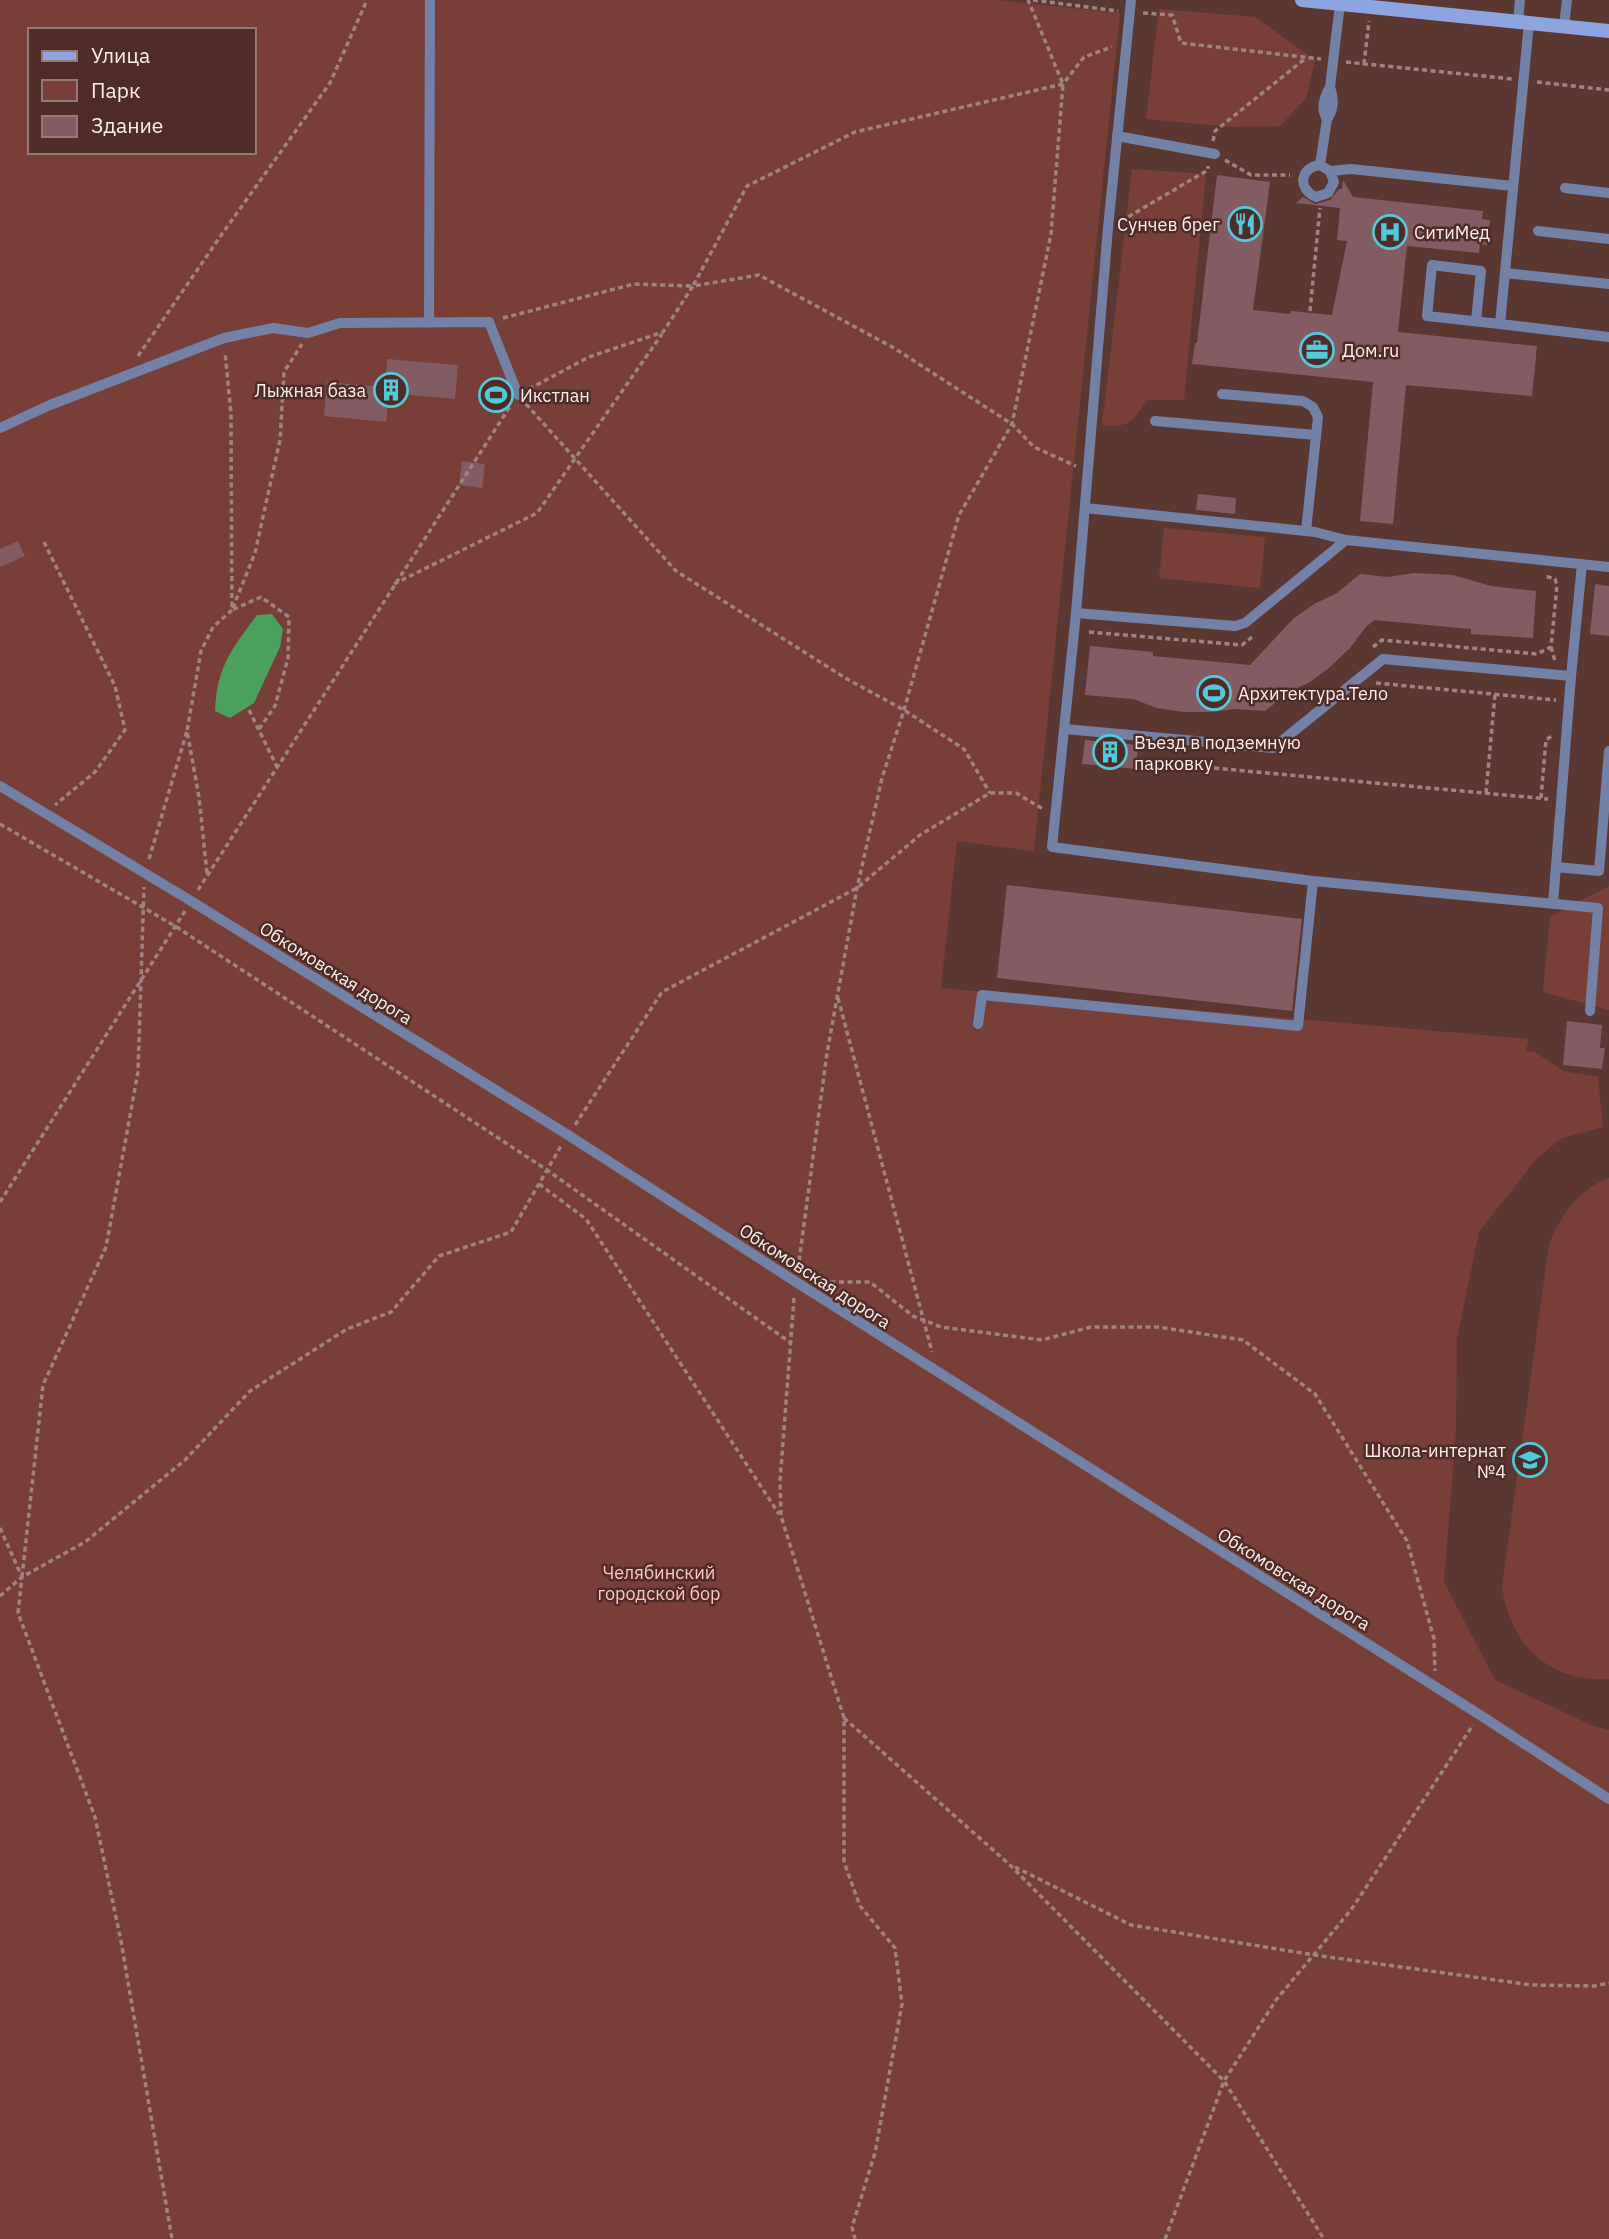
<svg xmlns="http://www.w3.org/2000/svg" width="1609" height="2239" font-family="'IBM Plex Sans',sans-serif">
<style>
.green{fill:#783f38;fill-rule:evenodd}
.water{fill:#49a15c}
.building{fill:#835b62}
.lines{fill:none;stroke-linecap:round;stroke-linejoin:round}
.path{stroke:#9e8480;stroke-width:3.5;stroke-dasharray:5 3.5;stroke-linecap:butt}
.lane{stroke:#7381a7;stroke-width:10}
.secondary{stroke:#8ea4e0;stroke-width:14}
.labels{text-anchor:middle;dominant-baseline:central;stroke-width:5;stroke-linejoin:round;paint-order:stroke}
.poi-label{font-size:18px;fill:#fceeec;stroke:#4f2c28;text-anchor:start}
.street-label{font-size:18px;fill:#fceeec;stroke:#4f2c28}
.park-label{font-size:18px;fill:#ffc7be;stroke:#4f2c28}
</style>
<rect width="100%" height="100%" fill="#5b3732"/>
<path class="green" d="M0 0H997L1120 13 1034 851 957 841 941 988 1529 1039 1526 1051 1535 1052 1563 1071 1598 1077 1603 1127 1562 1138 1536 1159 1479 1232 1457 1338 1456 1431 1444 1582 1495 1680 1593 1726 1609 1730V2239H0ZM30 30H254V152H30Z
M1159 9 1255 17 1315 60 1306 98 1280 126 1231 127 1146 119Z
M1132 169 1206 174 1184 400H1146C1134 422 1128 428 1102 425Z
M1164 528 1265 537 1260 588 1159 578Z
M1609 886V1010L1543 992 1550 917Z
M1609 1178V1679C1548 1682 1510 1645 1502 1586L1549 1244C1560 1216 1579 1189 1609 1178Z"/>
<path class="water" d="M272 614 283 629 280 647 254 703 230 718 215 711C217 666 232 649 257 615Z"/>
<path class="building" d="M1217 175 1270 182 1253 310 1290 314 1291 311 1332 315 1347 241 1337 240 1340 208 1296 203 1303 197 1315 204 1330 200 1339 189H1342L1343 180 1353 197 1483 211 1482 219 1490 220 1487 245 1480 244 1479 253 1407 246 1398 332 1537 346 1532 396 1406 385 1393 524 1360 521 1373 382 1192 364 1195 343H1197Z
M387 359 458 365 455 399 389 393 386 422 324 416 327 382 385 387Z
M462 461 485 464 482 488 459 485Z
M1198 494 1236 498 1235 514 1196 510Z
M18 541 25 556 0 567V549Z
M1414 573 1453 575 1491 586 1536 591 1533 638 1471 634V629L1374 620 1365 628 1350 648 1330 667 1310 682 1287 693 1265 711 1236 709 1210 712H1183L1157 708 1133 699 1085 695 1090 646 1153 652V656L1250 665 1293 619 1314 604 1337 593 1360 574 1388 577Z
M1595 584 1609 586V636L1590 634Z
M1085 740 1138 745 1136 769 1082 764Z
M1007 885 1302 919 1292 1011 997 978Z
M1567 1021 1602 1025 1600 1048H1605L1602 1069 1563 1065Z"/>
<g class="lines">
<path class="path" d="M1033 0 1118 11
M1143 13 1172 15 1181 43 1321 59
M1346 62 1512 79
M1364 64 1369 21
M1537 82 1609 90
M1213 141 1215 131 1306 58
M1225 160 1251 175H1290
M1121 221 1208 170V166
M1310 311 1320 208
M503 318 634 284 693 286 747 186 855 132 1063 84 1084 57 1112 47
M138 356 222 234 330 83 367 0
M529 389 589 357 663 332 693 286 759 275 894 348 1012 424 1034 447 1076 466
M526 404 676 571 847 679 904 710 964 749 990 793
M44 542 115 686 125 730 95 772 55 805
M394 584 537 513 662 334
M1089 632 1242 645 1252 637
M1373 647 1382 640 1537 654 1551 647 1557 585 1555 579 1545 576
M1551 647 1555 661
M1376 683 1556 700
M249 710 277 767
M259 729 275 706 288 658 289 617 261 597 232 610 255 553 280 440 284 372 302 344
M1138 761 1548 799
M1486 793 1495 694
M1541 798 1546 740 1553 735
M0 824 175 926 547 1170 791 1343
M149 859 187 731
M207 873 199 797 187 731 201 651 213 627 232 610 231 414 225 352
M198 890 511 405
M838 998 932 1352
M575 1125 662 992 857 888 920 835 990 793H1016L1043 809
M539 1184 586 1219 779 1514
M0 1202 185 911
M798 1269 827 1053 857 888 882 778 904 710 959 515 1012 424 1051 234 1063 84 1028 0
M822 1282H870L913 1316 941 1327 1042 1340 1091 1327H1158L1243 1340 1315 1394 1407 1541 1434 1639 1435 1671
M794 1298 780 1481 781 1516 844 1718V1862L860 1906 895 1948 902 2004 875 2153 852 2227 855 2239
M0 1528 22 1577 18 1613 95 1817 121 1941 172 2239
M22 1577 43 1385 106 1247 138 1072 144 887
M0 1596 22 1577 85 1542 185 1460 250 1391 347 1329 391 1312 439 1256 511 1232 561 1146
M844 1718 1010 1865 1224 2081 1324 2239
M1015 1867 1131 1925 1314 1955 1532 1985 1594 1986 1609 1983
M1165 2239 1224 2081 1276 2000 1351 1910 1473 1725"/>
<path class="lane" d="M1131 0 1108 228 1076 613 1052 847 1313 881 1598 908 1590 1011
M1518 22 1520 0
M1564 27 1567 0
M1327 119C1320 108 1324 97 1330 87
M1117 136 1215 154
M1320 165 1327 119C1334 111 1334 97 1330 87L1340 4
M1330 171 1334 182 1328 193 1316 197C1297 189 1300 167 1320 165L1330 171 1351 169 1513 186
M1565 188 1609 193
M1538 231 1609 239
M1505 273 1609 284
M1476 321 1481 271 1432 265 1427 316 1500 324 1529 23
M429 323 430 0
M1500 324 1609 337
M1222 394 1303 401 1313 407 1318 417 1306 531
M1155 421 1316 435
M0 428 50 405 224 338 273 328 308 333 340 323 489 322 518 395
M1085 508 1315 532 1346 540 1609 567
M1076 613 1235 626 1245 623 1346 540
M1571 676 1582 564
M1065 729 1273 748 1383 659 1571 676 1553 904
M0 786 191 901 568 1135 796 1282 1480 1715 1609 1799
M1556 867 1599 871 1609 751
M978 1024 982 995 1298 1026 1313 881"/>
<path class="secondary" d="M1302 0 1609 31"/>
</g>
<defs>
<g id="restaurant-ring" transform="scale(1.75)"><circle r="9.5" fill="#4f2c28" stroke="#53cadc" stroke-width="1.5"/><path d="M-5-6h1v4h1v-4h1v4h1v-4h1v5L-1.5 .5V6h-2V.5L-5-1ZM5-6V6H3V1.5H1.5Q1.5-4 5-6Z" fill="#53cadc"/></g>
<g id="hospital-ring" transform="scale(1.75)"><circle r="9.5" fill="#4f2c28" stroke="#53cadc" stroke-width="1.5"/><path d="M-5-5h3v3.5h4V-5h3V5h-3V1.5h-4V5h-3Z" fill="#53cadc"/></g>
<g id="office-ring" transform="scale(1.75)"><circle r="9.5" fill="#4f2c28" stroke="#53cadc" stroke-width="1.5"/><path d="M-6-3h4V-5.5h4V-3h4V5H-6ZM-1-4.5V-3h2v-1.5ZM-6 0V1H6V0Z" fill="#53cadc"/></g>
<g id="building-ring" transform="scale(1.75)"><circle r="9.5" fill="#4f2c28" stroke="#53cadc" stroke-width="1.5"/><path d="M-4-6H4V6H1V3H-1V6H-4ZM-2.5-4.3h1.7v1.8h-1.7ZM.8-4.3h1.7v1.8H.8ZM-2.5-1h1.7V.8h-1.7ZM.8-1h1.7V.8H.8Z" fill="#53cadc"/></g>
<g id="stadium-ring" transform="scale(1.75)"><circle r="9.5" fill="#4f2c28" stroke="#53cadc" stroke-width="1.5"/><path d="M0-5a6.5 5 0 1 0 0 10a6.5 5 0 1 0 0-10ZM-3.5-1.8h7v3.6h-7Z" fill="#53cadc"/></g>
<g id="school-ring" transform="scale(1.75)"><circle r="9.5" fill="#4f2c28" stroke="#53cadc" stroke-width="1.5"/><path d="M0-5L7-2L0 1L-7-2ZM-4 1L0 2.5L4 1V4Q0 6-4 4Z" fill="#53cadc"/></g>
</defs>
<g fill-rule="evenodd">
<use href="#restaurant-ring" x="1245" y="224"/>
<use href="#hospital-ring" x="1390" y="232"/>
<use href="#office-ring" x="1317" y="350"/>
<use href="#building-ring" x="391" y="390"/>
<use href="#stadium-ring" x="496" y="395"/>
<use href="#stadium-ring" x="1214" y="693"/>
<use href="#building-ring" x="1110" y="752"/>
<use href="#school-ring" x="1530" y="1460"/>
</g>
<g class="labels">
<g class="poi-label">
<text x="1220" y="224" text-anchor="end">Сунчев брег</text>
<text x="1414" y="232">СитиМед</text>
<text x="1342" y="350">Дом.ru</text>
<text x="366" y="390" text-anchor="end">Лыжная база</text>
<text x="520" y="395">Икстлан</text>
<text x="1238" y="693">Архитектура.Тело</text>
<text x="1134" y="742">Въезд в подземную<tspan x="1134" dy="21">парковку</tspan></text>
<text x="1506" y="1450" text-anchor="end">Школа-интернат<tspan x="1506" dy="21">№4</tspan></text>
</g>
<g class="street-label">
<text transform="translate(336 973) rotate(32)">Обкомовская дорога</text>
<text transform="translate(815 1276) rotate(33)">Обкомовская дорога</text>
<text transform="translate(1294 1579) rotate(32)">Обкомовская дорога</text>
</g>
<g class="park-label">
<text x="659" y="1572">Челябинский<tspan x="659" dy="21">городской бор</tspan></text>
</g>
</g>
<rect x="28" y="28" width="228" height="126" fill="#4f2c28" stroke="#947a76" stroke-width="2"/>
<rect x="42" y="51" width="35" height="10" fill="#8ea4e0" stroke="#947a76" stroke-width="2"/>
<text x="91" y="63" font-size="21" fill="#fceeec">Улица</text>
<rect x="42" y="80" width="35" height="21" fill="#783f38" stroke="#947a76" stroke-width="2"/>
<text x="91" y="98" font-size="21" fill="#fceeec">Парк</text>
<rect x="42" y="116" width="35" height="21" fill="#835b62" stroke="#947a76" stroke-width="2"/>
<text x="91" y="133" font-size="21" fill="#fceeec">Здание</text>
</svg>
